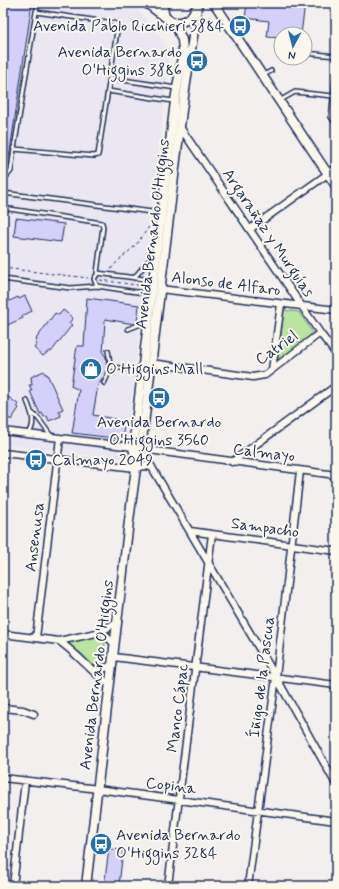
<svg xmlns="http://www.w3.org/2000/svg" width="339" height="889" font-family="Mynerve,sans-serif">
<style>
.built{fill:#eae6f2}
.green{fill:#bae4a0;stroke:#6a8a7f}
.building{fill:#d5d0f9;stroke:#1b2f5e}
.lines{fill:none;stroke-linecap:round;stroke-linejoin:round}
.service-casing{stroke:#1b2f5e;stroke-width:6}
.minor-casing{stroke:#1b2f5e;stroke-width:9}
.secondary-casing{stroke:#1b2f5e;stroke-width:11}
.path{stroke:#1b2f5e;stroke-width:1;stroke-dasharray:3 3;stroke-linecap:butt}
.service{stroke:#fbf7ec;stroke-width:3}
.minor{stroke:#fbf7ec;stroke-width:6}
.secondary{stroke:#fbf7ec;stroke-width:8}
.labels{text-anchor:middle;dominant-baseline:central;stroke-width:4;stroke-linejoin:round;paint-order:stroke}
.poi-label{font-size:16px;fill:#1b2f5e;stroke:#fbf7ec;text-anchor:start}
.street-label{font-size:16px;fill:#1b2f5e;stroke:#fbf7ec}
</style>
<rect width="100%" height="100%" fill="#f3efef"/>
<filter id="ink" filterUnits="userSpaceOnUse"><feTurbulence type="fractalNoise" baseFrequency=".025" numOctaves="2"/><feDisplacementMap in="SourceGraphic" scale="8" xChannelSelector="R" yChannelSelector="G"/><feConvolveMatrix kernelMatrix="1 2 1 2 8 2 1 2 1" color-interpolation-filters="sRGB"/></filter>
<g filter="url(#ink)">
<path class="built" d="M3 3H133L170 50 125 460 3 444Z"/>
<path class="green" d="M284 310 299 312 313 333 279 361 278 359Z
M95 634 100 636 104 639 105 644 102 663 100 666 92 665 81 653 66 643V641Z"/>
<path class="building" d="M3 3H32L7 171 6 173H3Z
M247 3 305 4 301 34H281V38L267 37 269 21 245 18Z
M16 218 64 224 61 242 14 236Z
M25 296 32 311 22 316 23 318 3 327V304L18 297 19 299Z
M87 298 139 305 137 322 134 324 105 319 103 353 106 357 107 367 104 377 98 385 93 415 125 421 122 439 72 433 79 390 71 386 77 346H84Z
M63 310 73 318 69 323 72 325 51 352 49 351 43 356 34 348 37 344 35 343 37 340 36 339 55 313 59 315Z
M44 371 45 374H47L63 409 59 411 61 416 49 421 47 416 44 417 42 413 40 414 30 391 32 390 29 385H32L31 377Z
M3 393 19 405 17 406 19 408 11 420 9 418 7 420 3 417Z
M109 849 123 850 119 886H104Z"/>
<g class="lines">
<g class="service-casing">
<path id="service" d="M36 12 114 23 117 25V31L98 155 94 156 14 149Z
M36 12 38 3
M305 53 336 56
M336 74 331 117 336 124
M264 75 271 71
M110 78 176 88
M108 91 173 101
M281 100 295 92 333 96
M3 176H7L11 171 14 149
M3 193 160 213
M3 208 102 223 103 227 97 273 152 280
M134 278 155 253
M3 279 70 288 97 286 150 294
M97 286 94 279 98 273
M128 329 146 322
M111 367 150 371
M104 383C111 370 111 366 108 351
M27 401C31 411 37 424 28 434
M32 413 38 418 51 436"/>
</g>
<g class="minor-casing">
<path id="minor" d="M180 127 320 333 336 354
M250 229 336 168
M160 289 336 310
M151 363 253 377 265 375 320 333
M272 370 281 304
M3 431 133 447
M141 449 276 677 336 784
M141 449 336 475
M3 453 136 468 144 466 152 467
M232 462 336 386
M190 531 336 551
M101 632 115 644
M3 634 59 641 101 632 118 621
M36 638 60 438
M59 641C78 654 91 672 110 685
M114 657 336 685
M92 670C101 670 105 669 113 664
M3 708 23 710 34 714
M3 778 90 788 336 821
M13 886 25 781
M168 886 212 534
M248 886 276 677 300 471"/>
</g>
<g class="secondary-casing">
<path id="secondary" d="M162 3 165 17
M214 3 336 186
M172 22C183 23 190 21 195 10
M136 463 133 447 175 101 183 50 182 40 177 28 172 22 146 3
M86 886 129 521 136 468 141 449 182 110 198 3"/>
</g>
<path class="path" d="M3 268 88 278
M111 269 117 262 136 245 151 224
M100 280 144 286"/>
<use href="#service" class="service"/>
<use href="#minor" class="minor"/>
<use href="#secondary" class="secondary"/>
</g>
</g>
<defs>
<g id="bus-disc" transform="scale(1.15)"><circle r="9.5" fill="#1f6fb2" stroke="#fbf7ec"/><path d="M-5-6H5V4H4V6H2V4H-2V6H-4V4H-5ZM-3.5-4V0h7V-4ZM-3.5 1.2v1.5H-2V1.2ZM2 1.2v1.5H3.5V1.2Z" fill="#fff"/></g>
<g id="shop-disc" transform="scale(1.15)"><circle r="9.5" fill="#1f6fb2" stroke="#fbf7ec"/><path d="M-5-2.5h2.3a2.7 3.5 0 0 1 5.4 0H5L5.5 6h-11ZM-1.5-2.5h3a1.5 2.3 0 0 0-3 0Z" fill="#fff"/></g>
</defs>
<g fill-rule="evenodd">
<use href="#bus-disc" x="240" y="26"/>
<use href="#bus-disc" x="197" y="61"/>
<use href="#shop-disc" x="91" y="369"/>
<use href="#bus-disc" x="159" y="398"/>
<use href="#bus-disc" x="36" y="460"/>
<use href="#bus-disc" x="101" y="844"/>
</g>
<g class="labels">
<g class="poi-label">
<text x="224" y="26" text-anchor="end">Avenida Pablo Ricchieri 3884</text>
<text x="182" y="52" text-anchor="end">Avenida Bernardo<tspan x="182" dy="18">O'Higgins 3886</tspan></text>
<text x="106" y="369">O Higgins Mall</text>
<text x="159" y="422" text-anchor="middle">Avenida Bernardo<tspan x="159" dy="18">O'Higgins 3560</tspan></text>
<text x="52" y="460">Calmayo 2049</text>
<text x="116" y="835">Avenida Bernardo<tspan x="116" dy="18">O'Higgins 3284</tspan></text>
</g>
<g class="street-label">
<text transform="translate(268 233) rotate(56)">Argarañaz y Murguías</text>
<text transform="translate(153 234) rotate(-83)">Avenida Bernardo O'Higgins</text>
<text transform="translate(226 284) rotate(7)">Alonso de Alfaro</text>
<text transform="translate(277 348) rotate(-35)">Catriel</text>
<text transform="translate(264 453) rotate(7)">Calmayo</text>
<text transform="translate(265 528) rotate(8)">Sampacho</text>
<text transform="translate(35 537) rotate(-83)">Ansenusa</text>
<text transform="translate(97 675) rotate(-83)">Avenida Bernardo O'Higgins</text>
<text transform="translate(262 677) rotate(-83)">Íñigo de la Pascua</text>
<text transform="translate(178 708) rotate(-83)">Manco Cápac</text>
<text transform="translate(171 786) rotate(7)">Copina</text>
</g>
</g>
<rect width="339" height="889" fill="none" stroke="#fbf7ec" stroke-width="16"/>
<rect x="8" y="8" width="323" height="873" fill="none" stroke="#1b2f5e" stroke-width="1.5" filter="url(#ink)"/>
<g transform="translate(293 46) rotate(187)"><circle r="19" fill="#fbf7ec" stroke="#a1a7b3"/>
<path d="M0-3L7 15L0 10L-7 15Z" fill="#1f6fb2"/>
<text y="-6" font-size="11" font-weight="bold" text-anchor="middle" fill="#1b2f5e">N</text>
</g>
</svg>
